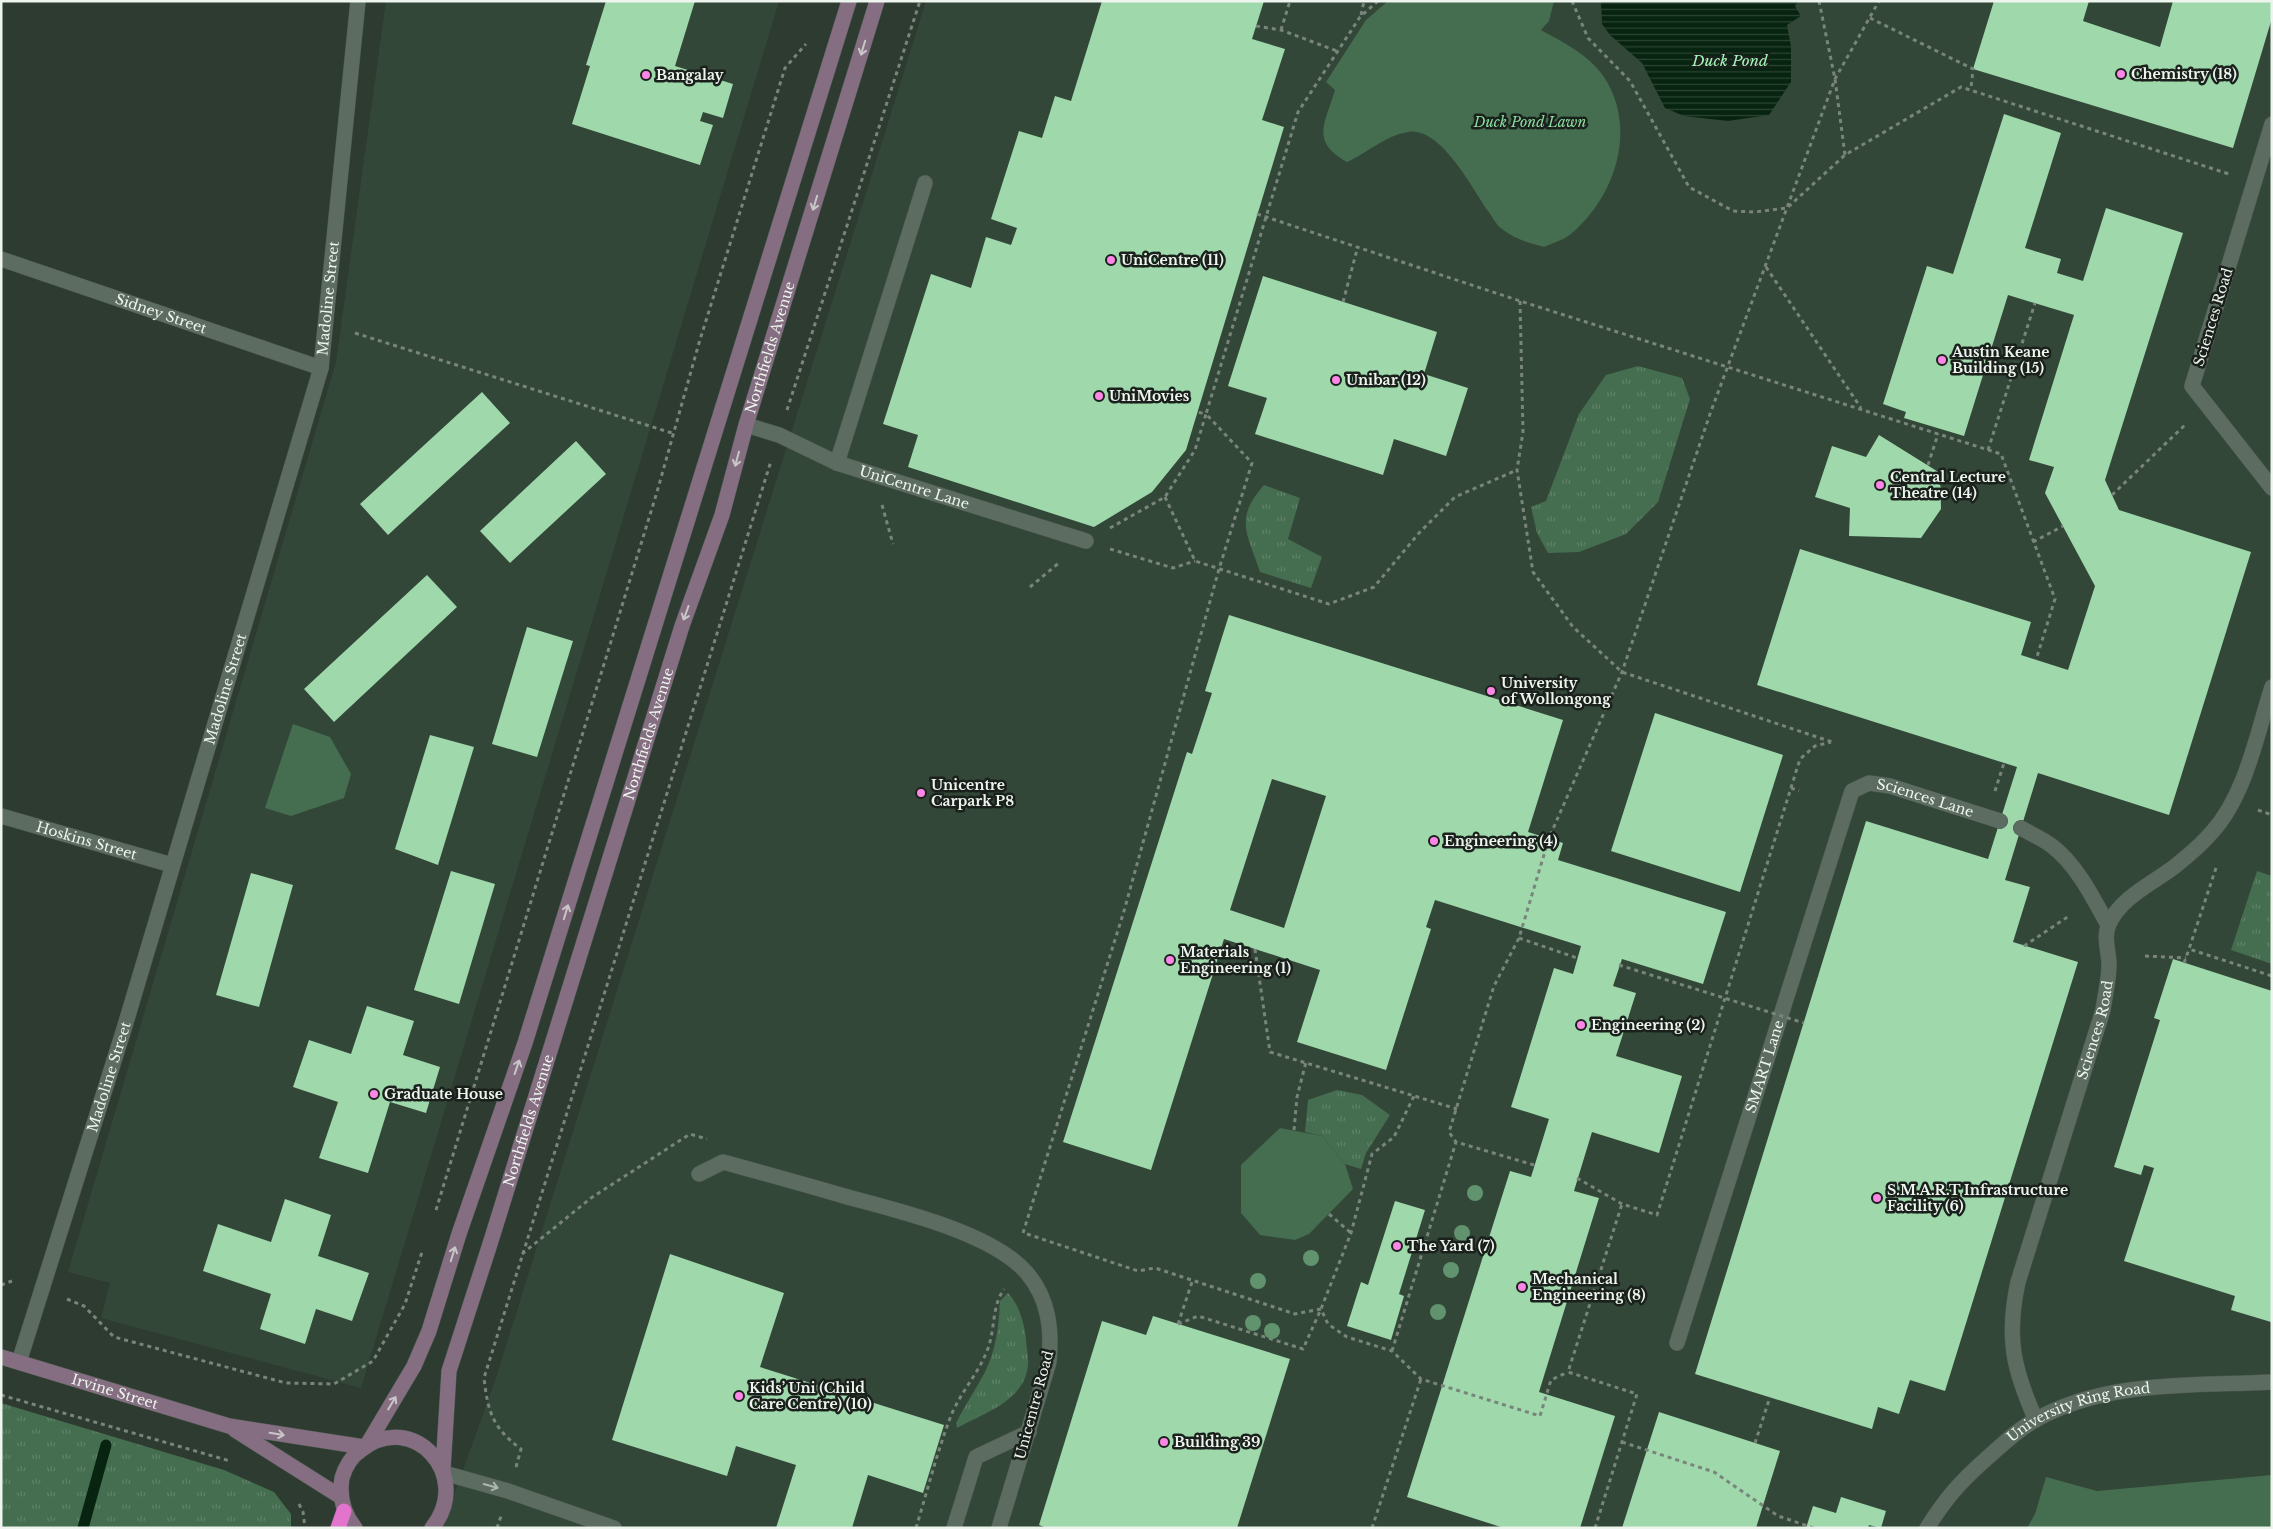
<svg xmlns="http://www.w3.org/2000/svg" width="2273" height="1529" font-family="'Libre Baskerville',serif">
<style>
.built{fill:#334738}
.grass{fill:url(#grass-tufts)}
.park{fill:#456d4f}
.water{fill:url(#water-rules)}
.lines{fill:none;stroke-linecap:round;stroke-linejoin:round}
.stream{stroke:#072411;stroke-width:11}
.building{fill:#9ed8ab;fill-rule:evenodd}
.lane-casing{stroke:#4d5950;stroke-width:16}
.street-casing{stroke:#4d5950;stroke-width:16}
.secondary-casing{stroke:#4d5950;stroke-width:16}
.highway-casing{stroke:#4d5950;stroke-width:16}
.path{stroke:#79857b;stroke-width:3;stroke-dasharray:4 4;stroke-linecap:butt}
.lane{stroke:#5d6c60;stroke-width:15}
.street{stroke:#5d6c60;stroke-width:15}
.secondary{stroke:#856e81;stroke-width:15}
.highway{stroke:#e374ce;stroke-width:15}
.path-bridge{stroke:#79857b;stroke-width:3;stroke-dasharray:4 4;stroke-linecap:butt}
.tree{fill:#61946e}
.oneway{stroke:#c9c6c8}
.oneway2{stroke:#acb7ae}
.poi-dot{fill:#fb86e5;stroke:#1a201b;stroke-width:2}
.labels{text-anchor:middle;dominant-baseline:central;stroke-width:5;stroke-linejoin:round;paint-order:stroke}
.poi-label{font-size:14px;font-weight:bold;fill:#edf5ee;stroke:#1a201b;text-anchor:start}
.park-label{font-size:14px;font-style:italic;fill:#8cdda1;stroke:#1a201b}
.street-label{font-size:14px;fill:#edf5ee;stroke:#1a201b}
.water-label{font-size:15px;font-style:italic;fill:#a5f7b9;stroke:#1a201b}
</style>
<defs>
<pattern id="grass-tufts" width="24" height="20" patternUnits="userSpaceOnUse" patternTransform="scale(1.25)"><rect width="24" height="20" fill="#456d4f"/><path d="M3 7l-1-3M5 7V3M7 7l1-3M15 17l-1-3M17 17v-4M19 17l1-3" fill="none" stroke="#608269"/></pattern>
<pattern id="water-rules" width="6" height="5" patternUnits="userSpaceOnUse" patternTransform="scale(1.25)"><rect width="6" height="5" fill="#072411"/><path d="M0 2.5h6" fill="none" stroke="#2b4434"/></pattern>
</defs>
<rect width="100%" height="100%" fill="#2d3b30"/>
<path class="built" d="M386 1H779L361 1388 101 1318 110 1283 68 1272 336 362Z
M926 1H2272V1528H442L495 1381Z"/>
<path class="grass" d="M1638 366 1682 378 1690 399 1658 502 1626 534 1579 552 1548 553 1537 533 1531 507 1546 501 1579 414 1606 375Z
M1264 485 1300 498 1288 539 1322 557 1311 588 1260 572C1247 533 1234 519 1264 485Z
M2257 871 2272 876V964L2231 950Z
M1337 1090 1362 1095 1390 1115 1366 1153 1361 1169 1345 1164 1322 1136 1305 1132 1308 1100Z
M1008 1293C1019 1304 1024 1323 1026 1338 1026 1347 1029 1357 1028 1365 1025 1401 984 1413 957 1428L956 1423C965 1405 976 1389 985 1372 996 1350 999 1325 1000 1301Z
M1 1403 224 1470 274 1492 291 1514V1528H1Z"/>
<path class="park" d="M1388 1H1554L1549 21 1541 30C1564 43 1588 54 1604 77 1638 129 1615 197 1571 234 1564 240 1552 243 1544 247 1529 243 1514 239 1502 229 1496 225 1492 216 1488 211 1472 188 1440 126 1408 132 1384 136 1368 153 1347 162 1310 141 1325 124 1335 90L1326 82 1366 20Z
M293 724 330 737 351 774 344 798 291 816 265 808Z
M1280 1128 1322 1136 1345 1164 1353 1189 1309 1234 1295 1240 1260 1235 1241 1213V1165Z
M2272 1475V1528H2027L2035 1514 2046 1477 2097 1491Z"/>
<path class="water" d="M1601 1H1798L1795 6 1801 16 1787 25 1791 46V82L1769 115 1728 121 1684 116 1665 108 1642 63 1610 35 1602 24Z"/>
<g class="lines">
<path class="stream" d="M83 1528 106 1445"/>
</g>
<path class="building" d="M606 1H695L675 66 733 84 723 118 703 112 700 121 713 125 700 165 572 124 590 66 586 65Z
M1102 1H1264L1252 39 1285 49 1262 120 1284 127 1186 450 1152 492 1094 527 908 467 918 435 883 424 931 274 971 288 986 237 1011 245 1017 228 991 219 1019 131 1042 138 1055 96 1071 101Z
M1994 1H2089L2083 21 2160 47 2173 1H2272V18L2233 148 1973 69Z
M2004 114 2061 133 2025 248 2061 259 2057 273 2083 281 2106 208 2183 233 2105 480 2119 510 2251 552 2169 815 2038 773 2005 880 2030 887 2013 942 2078 962 1945 1391 1910 1380 1899 1414 1878 1407 1872 1429 1695 1374 1866 821 1988 859 2017 767 1757 685 1800 549 2031 622 2021 655 2068 670 2095 586 2045 493 2054 467 2029 460 2074 315 2008 295 1964 436 1904 418 1906 412 1883 404 1927 266 1953 274Z
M1263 276 1437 332 1424 374 1468 388 1446 456 1394 439 1383 475 1255 434 1267 398 1228 386Z
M482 392 510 423 388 535 360 504Z
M1879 435 1940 473 1941 509 1921 538 1849 536 1850 508 1815 497 1832 446 1866 457Z
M576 441 606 474 510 563 480 531Z
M427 575 457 607 334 722 304 689Z
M1229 615 1563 720 1528 832 1563 843 1558 860 1726 912 1703 984 1622 959 1613 986 1636 993 1616 1056 1682 1076 1659 1153 1592 1132 1574 1191 1599 1198 1539 1392 1615 1416 1580 1528H1504L1407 1497 1510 1171 1531 1177 1549 1119 1511 1107 1554 968 1573 974 1581 946 1435 900 1426 927 1431 929 1386 1070 1297 1042 1320 970 1224 939 1151 1170 1063 1142 1187 752 1192 754 1212 693 1205 691ZM1272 779 1326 796 1284 928 1230 910Z
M527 627 573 641 537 757 492 744Z
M1655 713 1783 755 1740 892 1611 851Z
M430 735 474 747 438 865 395 849Z
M451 871 495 884 459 1004 414 990Z
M251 873 293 885 259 1007 216 995Z
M2173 959 2272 991 2271 1322 2231 1310 2235 1296 2124 1261 2154 1168 2144 1165 2141 1175 2114 1167 2160 1020 2154 1018Z
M367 1006 414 1021 403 1055 440 1067 426 1113 390 1102 368 1173 319 1158 338 1102 293 1087 309 1040 351 1054Z
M285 1199 331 1215 318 1256 369 1273 352 1321 316 1309 305 1344 260 1329 271 1294 203 1271 218 1224 271 1242Z
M1395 1201 1425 1210 1399 1294 1404 1296 1391 1340 1347 1326 1361 1282 1368 1285Z
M670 1254 784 1293 760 1367 944 1425 923 1493 868 1475 852 1528H776L796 1465 736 1446 727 1476 612 1440Z
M1153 1316 1290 1359 1237 1528H1047L1039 1525 1102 1321 1146 1335Z
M1659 1412 1780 1451 1756 1528H1622Z
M1841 1497 1886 1511 1881 1528 1869 1525 1868 1528H1806L1813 1506 1836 1513Z"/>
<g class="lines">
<g class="lane-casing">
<g id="lane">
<path d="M2272 124 2192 386 2272 488"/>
<path id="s1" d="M746 425 779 435 837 463 1086 541"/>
<path d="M837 463 925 183"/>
<path d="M2021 828C2031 834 2043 839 2052 846 2077 865 2093 898 2108 925"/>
<path d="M699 1174 723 1162C763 1173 803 1184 844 1196 895 1210 992 1232 1027 1273 1049 1299 1052 1330 1049 1362L999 1528"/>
<path id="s2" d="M1677 1343 1852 791 1869 783 1890 786 2000 821"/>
<path id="s3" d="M2036 1420C2013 1369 2006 1337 2018 1282L2103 1010C2105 995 2109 980 2109 965 2109 951 2103 937 2109 924 2120 898 2153 883 2174 867 2188 856 2202 844 2213 831 2246 794 2257 733 2272 687"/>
<path d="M954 1528 976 1457 1029 1432"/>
</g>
</g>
<g class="street-casing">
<g id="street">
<path id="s4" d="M1 259 321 368"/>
<path id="s5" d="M1 816 172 865"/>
<path id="s6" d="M19 1362 124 1029 321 368 358 1"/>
<path d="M444 1473 508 1491 614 1528"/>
<path id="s7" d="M1927 1528C1946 1498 1960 1482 1986 1459 2002 1445 2018 1429 2037 1419 2107 1380 2195 1386 2272 1382"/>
</g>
</g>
<g class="secondary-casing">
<g id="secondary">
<path id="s8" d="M1 1357 229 1426 364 1447"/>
<path d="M235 1430 341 1497"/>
<path d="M367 1445 414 1366 429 1331 459 1234 525 1043 849 1"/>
<path id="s9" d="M443 1469 449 1371 490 1244 682 626 722 515 746 425 877 1"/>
<path d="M355 1528C343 1513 339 1496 342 1478 345 1467 352 1456 361 1450 413 1409 474 1476 432 1528"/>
</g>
</g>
<g class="highway-casing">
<path id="highway" d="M338 1528 344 1511"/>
</g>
<path class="path" d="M1572 1 1588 38 1630 81 1689 187 1733 211 1754 212 1787 208 1845 155 1961 87 2229 174
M1819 1 1835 79 1845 155
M1361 15 1364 1
M1870 18 1973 69 1971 88
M1256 26 1281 30 1337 51
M1281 30 1290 1
M1257 214 1520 301 2001 454 2055 599 2036 660
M1766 267 1861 408
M1520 301 1523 432 1517 470 1533 572 1573 627 1622 672 1832 742
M1343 302 1358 246
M355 333 675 434
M787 410 920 1
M1988 450 2035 303
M1928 465 1938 434
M2112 495 2187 423
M1165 497 1195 561 1329 604 1374 587 1419 533 1455 497 1517 470
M882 505 893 544
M1110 528 1165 497 1195 450 1206 414 1197 412
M2033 542 2063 526
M1110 549 1173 568 1195 561
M1030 587 1060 562
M1791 788 1799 791
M1995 791 2004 763
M2258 810 2272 815
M2216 868 2189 949 2272 976
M1519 938 1577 958
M2024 946 2069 916
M1255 949 1270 1052 1457 1109
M2145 956 2186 958
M2184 963 2189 949
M1294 1130 1297 1097 1306 1062
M1534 1165 1456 1142 1449 1132 1494 986 1519 938 1549 838 1622 672 1710 414 1835 79 1879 1
M1577 1178 1622 1204 1657 1215 1800 759 1815 746 1831 742
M436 1210 657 492 699 343 785 68 806 44
M1329 1214 1351 1233
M1023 1233 1124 911 1219 569 1252 463 1206 414 1298 112 1360 17 1378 1
M1027 1234 1138 1271 1155 1268 1295 1314 1321 1309 1328 1324 1347 1337 1392 1351 1421 1379 1540 1416 1551 1380 1568 1372
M522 1254 591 1198 690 1134 707 1139
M1 1285 12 1281
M67 1299 84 1306 114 1337 286 1383 334 1384 373 1361 405 1304 423 1249
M1178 1324 1198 1316 1303 1349 1321 1309 1351 1233 1372 1154 1394 1137 1414 1096
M1178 1324 1193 1279
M1392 1351 1456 1142
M1 1395 230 1461
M1622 1442 1714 1472 1778 1516 1814 1528
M1755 1443 1770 1397
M516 1467 521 1449C493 1428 488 1413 484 1378L771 461
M299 1504 303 1512 305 1528
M497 1528 501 1516
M916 1528C927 1492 936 1456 949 1421 958 1395 977 1376 987 1351 996 1328 991 1308 1004 1289
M1372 1528 1421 1379
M1595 1528 1637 1394 1568 1372 1622 1204"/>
<use href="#lane" class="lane"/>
<use href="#street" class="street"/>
<use href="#secondary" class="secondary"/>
<use href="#highway" class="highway"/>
<path class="path-bridge" d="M1619 965 1804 1023"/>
</g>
<g class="tree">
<circle cx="1475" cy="1193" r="8"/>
<circle cx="1462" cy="1233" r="8"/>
<circle cx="1311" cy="1258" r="8"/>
<circle cx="1451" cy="1270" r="8"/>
<circle cx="1258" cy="1281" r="8"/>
<circle cx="1438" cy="1312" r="8"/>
<circle cx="1253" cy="1323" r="8"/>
<circle cx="1272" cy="1331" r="8"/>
</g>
<defs><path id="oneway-shaft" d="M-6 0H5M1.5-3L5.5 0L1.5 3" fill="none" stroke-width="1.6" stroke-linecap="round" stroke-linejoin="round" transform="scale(1.25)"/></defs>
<g class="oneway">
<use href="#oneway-shaft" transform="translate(863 48) rotate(107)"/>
<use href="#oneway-shaft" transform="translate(815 203) rotate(107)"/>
<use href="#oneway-shaft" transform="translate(737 459) rotate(105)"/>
<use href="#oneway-shaft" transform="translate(686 613) rotate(110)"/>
<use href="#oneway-shaft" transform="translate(566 912) rotate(-73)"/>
<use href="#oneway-shaft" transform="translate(517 1067) rotate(-71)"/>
<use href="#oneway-shaft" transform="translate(453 1254) rotate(-73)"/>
<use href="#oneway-shaft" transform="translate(392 1403) rotate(-59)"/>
<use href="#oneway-shaft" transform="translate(277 1434) rotate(9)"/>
</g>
<use class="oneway2" href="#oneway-shaft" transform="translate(491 1486) rotate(16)"/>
<g class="poi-dot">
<circle cx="2121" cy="74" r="5"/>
<circle cx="646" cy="75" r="5"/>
<circle cx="1111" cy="260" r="5"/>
<circle cx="1942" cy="360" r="5"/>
<circle cx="1336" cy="380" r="5"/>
<circle cx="1099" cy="396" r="5"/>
<circle cx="1880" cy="485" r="5"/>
<circle cx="1491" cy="691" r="5"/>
<circle cx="921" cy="793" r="5"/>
<circle cx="1434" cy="841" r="5"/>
<circle cx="1170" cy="960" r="5"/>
<circle cx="1581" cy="1025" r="5"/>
<circle cx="374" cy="1094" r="5"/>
<circle cx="1877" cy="1198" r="5"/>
<circle cx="1397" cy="1246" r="5"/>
<circle cx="1522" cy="1287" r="5"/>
<circle cx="739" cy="1396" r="5"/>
<circle cx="1164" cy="1442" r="5"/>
</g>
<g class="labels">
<g class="poi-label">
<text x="2131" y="74">Chemistry (18)</text>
<text x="656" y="75">Bangalay</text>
<text x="1121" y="260">UniCentre (11)</text>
<text x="1952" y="352">Austin Keane<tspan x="1952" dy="16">Building (15)</tspan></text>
<text x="1346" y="380">Unibar (12)</text>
<text x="1109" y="396">UniMovies</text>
<text x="1890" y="477">Central Lecture<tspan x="1890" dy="16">Theatre (14)</tspan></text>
<text x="1501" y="683">University<tspan x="1501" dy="16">of Wollongong</tspan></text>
<text x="931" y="785">Unicentre<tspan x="931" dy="16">Carpark P8</tspan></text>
<text x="1444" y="841">Engineering (4)</text>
<text x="1180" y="952">Materials<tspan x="1180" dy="16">Engineering (1)</tspan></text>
<text x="1591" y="1025">Engineering (2)</text>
<text x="384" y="1094">Graduate House</text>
<text x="1887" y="1190">S.M.A.R.T Infrastructure<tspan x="1887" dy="16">Facility (6)</tspan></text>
<text x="1407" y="1246">The Yard (7)</text>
<text x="1532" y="1279">Mechanical<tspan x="1532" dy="16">Engineering (8)</tspan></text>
<text x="749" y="1388">Kids’ Uni (Child<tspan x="749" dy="16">Care Centre) (10)</tspan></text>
<text x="1174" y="1442">Building 39</text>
</g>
<g class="park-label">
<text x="1530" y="122">Duck Pond Lawn</text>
</g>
<g class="street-label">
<text stroke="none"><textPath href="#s6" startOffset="1109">Madoline Street</textPath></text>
<text stroke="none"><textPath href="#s4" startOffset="169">Sidney Street</textPath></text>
<text transform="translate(2213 317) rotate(-73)">Sciences Road</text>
<text stroke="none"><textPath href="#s9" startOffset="1171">Northfields Avenue</textPath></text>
<text stroke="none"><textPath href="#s1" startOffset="180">UniCentre Lane</textPath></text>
<text stroke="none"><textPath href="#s6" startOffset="704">Madoline Street</textPath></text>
<text stroke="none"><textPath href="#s9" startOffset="766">Northfields Avenue</textPath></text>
<text stroke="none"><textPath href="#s2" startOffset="656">Sciences Lane</textPath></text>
<text stroke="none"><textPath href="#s5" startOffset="89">Hoskins Street</textPath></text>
<text stroke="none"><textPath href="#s3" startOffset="406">Sciences Road</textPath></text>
<text stroke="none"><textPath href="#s2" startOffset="290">SMART Lane</textPath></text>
<text stroke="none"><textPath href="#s6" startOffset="299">Madoline Street</textPath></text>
<text stroke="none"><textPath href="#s9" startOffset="361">Northfields Avenue</textPath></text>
<text stroke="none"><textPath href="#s8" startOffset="119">Irvine Street</textPath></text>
<text transform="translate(1034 1405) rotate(-75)">Unicentre Road</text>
<text stroke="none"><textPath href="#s7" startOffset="198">University Ring Road</textPath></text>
</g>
<g class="water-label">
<text x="1730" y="60">Duck Pond</text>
</g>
</g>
<rect width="2273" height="1529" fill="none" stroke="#edf5ee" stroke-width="5"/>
</svg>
